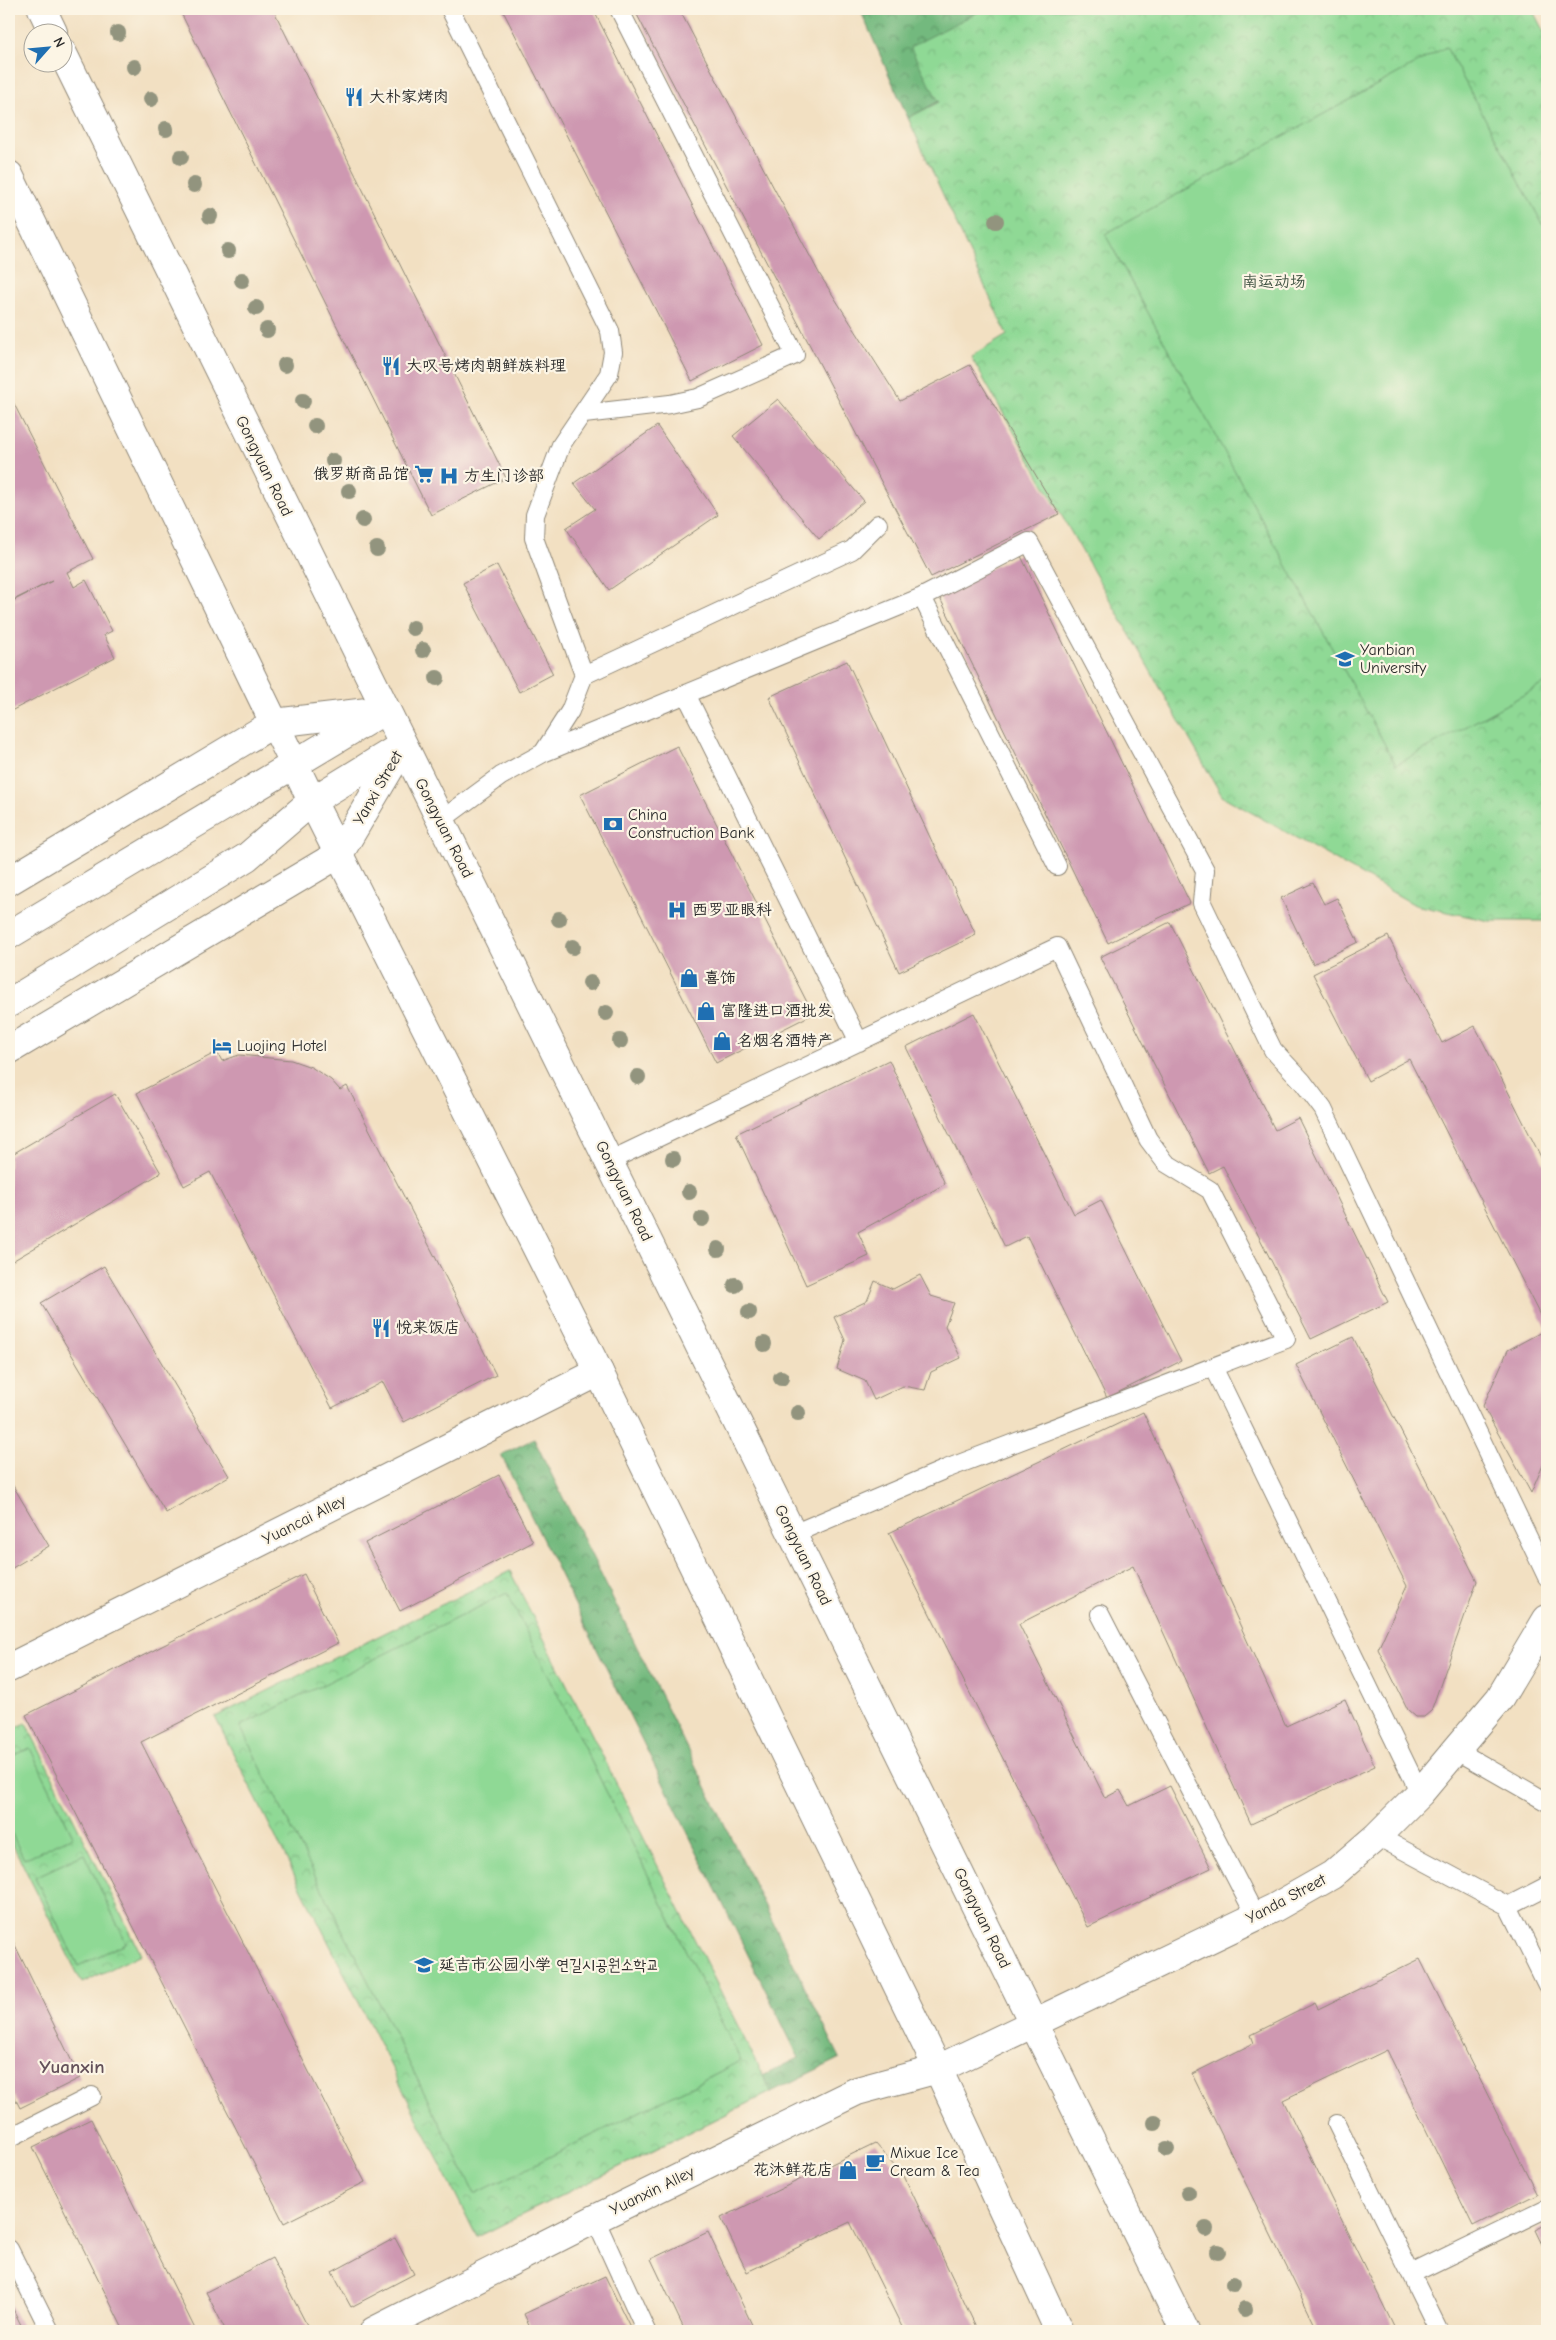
<svg xmlns="http://www.w3.org/2000/svg" width="1556" height="2340" font-family="'Comic Neue','LXGW WenKai TC','Poor Story',sans-serif">
<style>
.forest{fill:url(#forest-crowns);stroke:#4f7254}
.park{fill:url(#park-crowns);stroke:#5d8260}
.pitch{fill:#8fd995;stroke:#5d8260}
.building{fill:#ce98b1}
.lines{fill:none;stroke-linecap:round;stroke-linejoin:round}
.lane-casing{stroke:#8e8676;stroke-width:20}
.street-casing{stroke:#8e8676;stroke-width:30}
.secondary-casing{stroke:#8e8676;stroke-width:30}
.primary-casing{stroke:#8e8676;stroke-width:30}
.lane{stroke:#fff;stroke-width:18}
.street{stroke:#fff;stroke-width:28}
.secondary{stroke:#fff;stroke-width:28}
.primary{stroke:#fff;stroke-width:28}
.tree{fill:#92947e}
.labels{text-anchor:middle;dominant-baseline:central;stroke-width:4.5;stroke-linejoin:round;paint-order:stroke}
.poi-label{font-size:16px;fill:#2b2b2b;stroke:#fcf5e5;text-anchor:start}
.park-label{font-size:16px;fill:#445646;stroke:#fcf5e5}
.street-label{font-size:16px;fill:#2b2b2b;stroke:#fcf5e5}
.quarter-label{font-size:19px;font-weight:bold;fill:#64515a;stroke:#fcf5e5}
</style>
<defs>
<pattern id="forest-crowns" width="20" height="18" patternUnits="userSpaceOnUse" patternTransform="scale(1.25)"><rect width="20" height="18" fill="#73b97e"/><path d="M2 6a3 3 0 1 1 6 0M12 15a3 3 0 1 1 6 0" fill="none" stroke="#5f9767"/></pattern>
<pattern id="park-crowns" width="20" height="18" patternUnits="userSpaceOnUse" patternTransform="scale(1.25)"><rect width="20" height="18" fill="#8fd995"/><path d="M2 6a3 3 0 1 1 6 0M12 15a3 3 0 1 1 6 0" fill="none" stroke="#7cba81"/></pattern>
</defs>
<rect width="100%" height="100%" fill="#fcf5e5"/>
<filter id="ink" filterUnits="userSpaceOnUse"><feTurbulence type="fractalNoise" baseFrequency=".02" numOctaves="2"/><feDisplacementMap in="SourceGraphic" scale="10" xChannelSelector="R" yChannelSelector="G"/><feConvolveMatrix kernelMatrix="1 2 1 2 8 2 1 2 1" color-interpolation-filters="sRGB"/></filter>
<filter id="wash" filterUnits="userSpaceOnUse"><feTurbulence type="fractalNoise" baseFrequency=".0096" numOctaves="4" result="noise"/><feDisplacementMap in="SourceGraphic" scale="20" xChannelSelector="R" yChannelSelector="G"/><feGaussianBlur stdDeviation="1.12" result="paint"/><feColorMatrix in="noise" values="0 0 0 0 0 0 0 0 0 0 0 0 0 0 0 0 0 1.4 0 .05"/><feComposite in="paint" operator="in"/></filter>
<g filter="url(#wash)">
<rect width="100%" height="100%" fill="#f2e0c2"/>
<path class="forest" d="M865 9H1109L908 118 862 14Z
M534 1439 840 2058 477 2237 469 2221 799 2058 501 1455Z"/>
<path class="park" d="M984 9H1532L1547 38V921H1490L1415 905 1222 796 971 357 1007 335 908 118 939 102 910 47Z
M510 1571 771 2092 477 2237 215 1717Z
M26 1723 141 1954 82 1983 9 1837V1731Z"/>
<path class="pitch" d="M1446 47 1547 232V682L1396 765 1105 234Z
M507 1593 741 2061 475 2194 240 1726Z
M30 1748 73 1836 24 1859 9 1828V1758Z
M84 1854 126 1943 78 1966 35 1877Z"/>
<g id="blocks">
<path class="building" d="M179 9H273L506 478 431 515Z
M502 9H593L763 345 692 381Z
M634 9H679L820 275 900 401 970 365 1059 514 931 577Z
M778 399 864 501 819 539 733 436Z
M13 402 93 559 67 572 74 587 86 580 112 631 104 635 115 657 9 712V603L52 581 9 602V404Z
M657 426 718 515 609 590 566 528 595 509 574 483Z
M1020 554 1190 903 1108 943 938 594Z
M497 565 553 674 519 692 463 583Z
M847 661 976 935 899 972 769 697Z
M677 746 813 1014 716 1063 580 795Z
M1313 883 1324 904 1337 898 1358 942 1313 964 1281 898Z
M1170 922 1275 1130 1298 1118 1388 1302 1311 1339 1223 1166 1209 1173 1100 957Z
M1388 936 1442 1043 1475 1026 1547 1169V1456L1531 1493 1483 1406 1508 1350 1547 1329 1409 1059 1368 1081 1313 974Z
M974 1013 1074 1214 1101 1200 1181 1361 1107 1398 1027 1236 1005 1247 906 1047Z
M217 1052 222 1061 239 1055 291 1060 311 1067 331 1080 340 1090 347 1086 496 1375 404 1422 383 1382 332 1408 210 1172 184 1186 137 1093Z
M889 1060 945 1184 858 1232 869 1256 806 1285 736 1134Z
M115 1094 161 1173 9 1263V1156Z
M104 1266 229 1476 166 1513 41 1303Z
M920 1275 931 1296 954 1303 945 1326 961 1358 931 1372 925 1390 903 1386 874 1400 865 1381 837 1369 845 1340 834 1317 867 1301 875 1281 893 1289Z
M1353 1337 1477 1581 1431 1711 1424 1717H1416L1408 1710 1378 1649 1407 1586 1296 1365Z
M1143 1412 1286 1726 1345 1699 1375 1766 1251 1824 1133 1566 1019 1624 1105 1798 1120 1790 1129 1806 1170 1786 1211 1868 1088 1927 889 1533Z
M499 1475 533 1542 400 1611 365 1543Z
M12 1484 49 1546 9 1570V1486Z
M304 1574 338 1643 141 1742 365 2182 284 2223 26 1715Z
M9 1933 80 2078 20 2108 9 2086Z
M1420 1959 1537 2194 1473 2226 1387 2050 1283 2100 1396 2331H1318L1192 2074 1254 2043 1251 2035 1315 2003 1318 2009Z
M91 2119 196 2331H124L33 2147Z
M875 2143 904 2176 978 2331H904L850 2222 747 2272 721 2218Z
M1547 2224V2255L1535 2230Z
M708 2232 755 2331H685L651 2259Z
M395 2238 414 2274 351 2307 332 2272Z
M272 2258 308 2327 300 2331H226L206 2292Z
M605 2276 632 2331H532L524 2314Z
M9 2301 24 2331H9Z"/>
</g>
</g>
<g filter="url(#ink)">
<use href="#blocks" fill-opacity="0" stroke="#8e8676" stroke-width="1"/>
<g class="lines">
<g class="lane-casing">
<path id="lane" d="M584 414 670 404 698 398 795 355 619 9
M922 597 1057 866
M584 675 852 550 878 524
M686 694 859 1042
M543 753 922 597 1029 542 1205 870 1202 903 1273 1050 1302 1081 1323 1109 1547 1577
M440 821 501 776 543 753 570 711 584 675 534 538 535 515 561 445 609 374 613 352 610 331 450 9
M609 1161 1057 947 1148 1139 1166 1163 1210 1190 1286 1339 946 1469 793 1534
M1214 1369 1420 1793
M1100 1614 1256 1917
M1456 1750 1547 1802
M1377 1836 1508 1906 1547 1985
M1508 1906 1547 1886
M1337 2124 1439 2331
M9 2138 92 2096
M595 2219 646 2331
M9 2249 50 2331
M1411 2274 1547 2208"/>
</g>
<g class="street-casing">
<path id="street" d="M9 1668 599 1372
M374 2331 595 2219 857 2091 938 2069"/>
</g>
<g class="secondary-casing">
<path id="secondary" d="M9 881 274 723 376 711
M9 935 385 710
M9 1003 247 857 312 801 400 747
M9 1050 339 854 403 746
M938 2069 1274 1908 1332 1875 1377 1836 1420 1793 1456 1750 1500 1698 1547 1619"/>
</g>
<g class="primary-casing">
<path id="primary" d="M42 9 53 32
M62 52C434 813 812 1571 1185 2331
M9 175 312 801 599 1372 938 2069 1059 2331"/>
</g>
<use href="#lane" class="lane"/>
<use href="#street" class="street"/>
<use href="#secondary" class="secondary"/>
<use href="#primary" class="primary"/>
</g>
<g class="tree">
<circle cx="118" cy="33" r="8"/>
<circle cx="134" cy="67" r="8"/>
<circle cx="151" cy="99" r="8"/>
<circle cx="166" cy="129" r="8"/>
<circle cx="181" cy="157" r="8"/>
<circle cx="194" cy="185" r="8"/>
<circle cx="210" cy="216" r="8"/>
<circle cx="996" cy="221" r="8"/>
<circle cx="228" cy="251" r="8"/>
<circle cx="242" cy="280" r="8"/>
<circle cx="256" cy="308" r="8"/>
<circle cx="267" cy="330" r="8"/>
<circle cx="285" cy="365" r="8"/>
<circle cx="303" cy="401" r="8"/>
<circle cx="315" cy="426" r="8"/>
<circle cx="333" cy="461" r="8"/>
<circle cx="349" cy="491" r="8"/>
<circle cx="363" cy="520" r="8"/>
<circle cx="377" cy="549" r="8"/>
<circle cx="413" cy="628" r="8"/>
<circle cx="423" cy="650" r="8"/>
<circle cx="437" cy="678" r="8"/>
<circle cx="559" cy="919" r="8"/>
<circle cx="573" cy="947" r="8"/>
<circle cx="590" cy="983" r="8"/>
<circle cx="606" cy="1013" r="8"/>
<circle cx="620" cy="1041" r="8"/>
<circle cx="638" cy="1077" r="8"/>
<circle cx="673" cy="1159" r="8"/>
<circle cx="689" cy="1192" r="8"/>
<circle cx="702" cy="1219" r="8"/>
<circle cx="718" cy="1249" r="8"/>
<circle cx="735" cy="1285" r="8"/>
<circle cx="749" cy="1312" r="8"/>
<circle cx="764" cy="1344" r="8"/>
<circle cx="781" cy="1378" r="8"/>
<circle cx="798" cy="1413" r="8"/>
<circle cx="1155" cy="2123" r="8"/>
<circle cx="1167" cy="2149" r="8"/>
<circle cx="1188" cy="2193" r="8"/>
<circle cx="1206" cy="2229" r="8"/>
<circle cx="1218" cy="2252" r="8"/>
<circle cx="1233" cy="2284" r="8"/>
<circle cx="1245" cy="2309" r="8"/>
</g>
</g>
<defs>
<g id="restaurant-bare" transform="scale(1.5)"><path d="M-5-6h1v4h1v-4h1v4h1v-4h1v5L-1.5 .5V6h-2V.5L-5-1ZM5-6V6H3V1.5H1.5Q1.5-4 5-6Z" fill="#1f6fb2" stroke="#fcf5e5" stroke-width="2.5" paint-order="stroke"/></g>
<g id="supermarket-bare" transform="scale(1.5)"><path d="M-6-5.5h2.5l.6 2H6L4.5 2H-2.5L-4.4-4H-6ZM-1.5 3.2a1.3 1.3 0 1 0 .1 0ZM3 3.2a1.3 1.3 0 1 0 .1 0Z" fill="#1f6fb2" stroke="#fcf5e5" stroke-width="2.5" paint-order="stroke"/></g>
<g id="hospital-bare" transform="scale(1.5)"><path d="M-5-5h3v3.5h4V-5h3V5h-3V1.5h-4V5h-3Z" fill="#1f6fb2" stroke="#fcf5e5" stroke-width="2.5" paint-order="stroke"/></g>
<g id="university-bare" transform="scale(1.5)"><path d="M0-5L7-2L0 1L-7-2ZM-4 1L0 2.5L4 1V4Q0 6-4 4Z" fill="#1f6fb2" stroke="#fcf5e5" stroke-width="2.5" paint-order="stroke"/></g>
<g id="bank-bare" transform="scale(1.5)"><path d="M-6-4H6V4H-6ZM0-2.3a2.3 2.3 0 1 0 0 4.6a2.3 2.3 0 1 0 0-4.6Z" fill="#1f6fb2" stroke="#fcf5e5" stroke-width="2.5" paint-order="stroke"/></g>
<g id="shop-bare" transform="scale(1.5)"><path d="M-5-2.5h2.3a2.7 3.5 0 0 1 5.4 0H5L5.5 6h-11ZM-1.5-2.5h3a1.5 2.3 0 0 0-3 0Z" fill="#1f6fb2" stroke="#fcf5e5" stroke-width="2.5" paint-order="stroke"/></g>
<g id="hotel-bare" transform="scale(1.5)"><path d="M-6-4.5h1.5V1H6V5H4.5V3h-9V5H-6ZM-4 0a1.8 1.8 0 1 1 3.6 0ZM.5 0V-2.5h3Q6-2.5 6 0Z" fill="#1f6fb2" stroke="#fcf5e5" stroke-width="2.5" paint-order="stroke"/></g>
<g id="school-bare" transform="scale(1.5)"><path d="M0-5L7-2L0 1L-7-2ZM-4 1L0 2.5L4 1V4Q0 6-4 4Z" fill="#1f6fb2" stroke="#fcf5e5" stroke-width="2.5" paint-order="stroke"/></g>
<g id="cafe-bare" transform="scale(1.5)"><path d="M-5.5-4.5H6V0H3Q3 3.5 0 3.5H-2.5Q-5.5 3.5-5.5 0ZM3-3.2v2h1.7v-2ZM-6 4.5H4V6H-6Z" fill="#1f6fb2" stroke="#fcf5e5" stroke-width="2.5" paint-order="stroke"/></g>
</defs>
<g fill-rule="evenodd">
<use href="#restaurant-bare" x="354" y="97"/>
<use href="#restaurant-bare" x="391" y="366"/>
<use href="#supermarket-bare" x="424" y="474"/>
<use href="#hospital-bare" x="449" y="476"/>
<use href="#university-bare" x="1345" y="659"/>
<use href="#bank-bare" x="613" y="824"/>
<use href="#hospital-bare" x="677" y="910"/>
<use href="#shop-bare" x="689" y="978"/>
<use href="#shop-bare" x="706" y="1011"/>
<use href="#shop-bare" x="722" y="1041"/>
<use href="#hotel-bare" x="222" y="1046"/>
<use href="#restaurant-bare" x="381" y="1328"/>
<use href="#school-bare" x="424" y="1965"/>
<use href="#cafe-bare" x="875" y="2162"/>
<use href="#shop-bare" x="848" y="2170"/>
</g>
<g class="labels">
<g class="poi-label">
<text x="369" y="97">大朴家烤肉</text>
<text x="406" y="366">大叹号烤肉朝鲜族料理</text>
<text x="409" y="474" text-anchor="end">俄罗斯商品馆</text>
<text x="464" y="476">方生门诊部</text>
<text x="1360" y="650">Yanbian<tspan x="1360" dy="18">University</tspan></text>
<text x="628" y="815">China<tspan x="628" dy="18">Construction Bank</tspan></text>
<text x="692" y="910">西罗亚眼科</text>
<text x="704" y="978">喜饰</text>
<text x="721" y="1011">富隆进口酒批发</text>
<text x="737" y="1041">名烟名酒特产</text>
<text x="237" y="1046">Luojing Hotel</text>
<text x="396" y="1328">悦来饭店</text>
<text x="439" y="1965">延吉市公园小学 연길시공원소학교</text>
<text x="890" y="2153">Mixue Ice<tspan x="890" dy="18">Cream &amp; Tea</tspan></text>
<text x="833" y="2170" text-anchor="end">花沐鲜花店</text>
</g>
<g class="park-label">
<text x="1274" y="282">南运动场</text>
</g>
<g class="street-label">
<text transform="translate(264 466) rotate(64)">Gongyuan Road</text>
<text transform="translate(378 788) rotate(-60)">Yanxi Street</text>
<text transform="translate(444 828) rotate(63)">Gongyuan Road</text>
<text transform="translate(624 1191) rotate(64)">Gongyuan Road</text>
<text transform="translate(304 1520) rotate(-27)">Yuancai Alley</text>
<text transform="translate(803 1555) rotate(64)">Gongyuan Road</text>
<text transform="translate(1286 1899) rotate(-28)">Yanda Street</text>
<text transform="translate(982 1918) rotate(64)">Gongyuan Road</text>
<text transform="translate(652 2191) rotate(-26)">Yuanxin Alley</text>
</g>
<g class="quarter-label">
<text x="72" y="2067">Yuanxin</text>
</g>
</g>
<rect width="1556" height="2340" fill="none" stroke="#fcf5e5" stroke-width="30"/>
<g transform="translate(48 48) rotate(63)"><circle r="24" fill="#fcf5e5" stroke="#a8a49b"/>
<path d="M0-4L9 19L0 12L-9 19Z" fill="#1f6fb2"/>
<text y="-8" font-size="14" font-weight="bold" text-anchor="middle" fill="#2b2b2b">N</text>
</g>
</svg>
